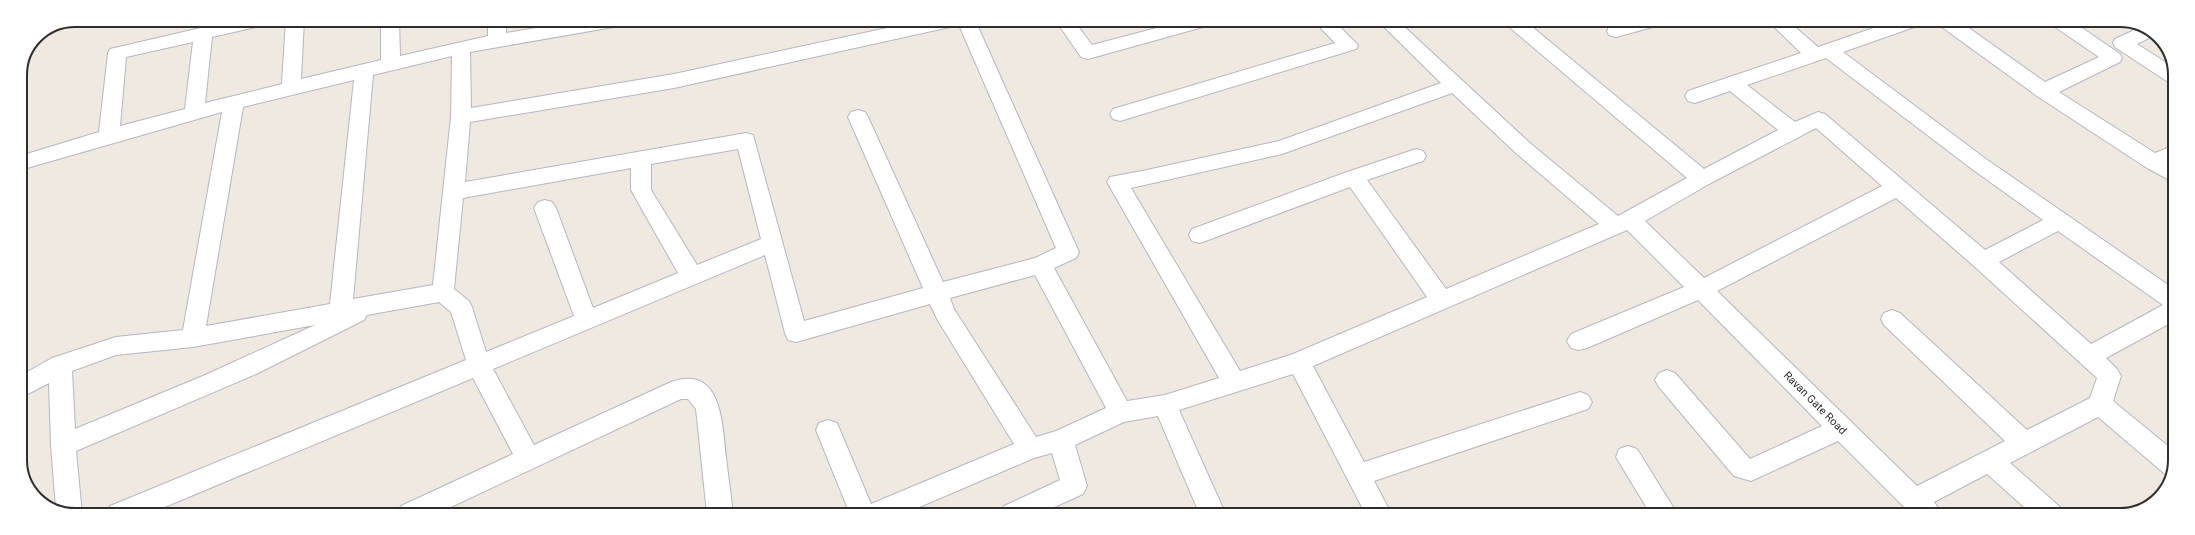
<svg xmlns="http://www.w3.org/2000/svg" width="2195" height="535" font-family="Roboto,sans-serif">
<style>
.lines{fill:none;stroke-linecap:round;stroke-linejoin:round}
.minor-casing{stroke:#b4b7c1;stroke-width:2}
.minor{fill:#fff;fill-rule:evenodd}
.labels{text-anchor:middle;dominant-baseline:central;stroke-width:3;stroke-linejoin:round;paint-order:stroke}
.street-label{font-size:11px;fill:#2e2e2e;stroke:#fff}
.rim{fill:none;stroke:#2e2e2e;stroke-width:2}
</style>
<rect width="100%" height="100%" fill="#efe9e1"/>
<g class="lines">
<g class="minor-casing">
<path id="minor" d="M235 20H271L269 24 212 37 205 103 282 84 286 20H304L301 79 381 60V20H399L400 56 488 36V20H506V33L582 20H628L626 24 619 26 470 52 471 108 674 74 924 20H975L1079 252 1076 258 1054 268 1127 401 1165 395 1219 378 1107 182 1110 177 1147 170 1279 141 1441 83 1378 21H1398L1531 144 1618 216 1687 178 1507 25 1505 21H1525L1704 169 1778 130 1730 91 1695 103 1688 101 1685 96 1688 91 1801 53 1768 21H1788L1818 47 1894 21H1922L1920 25 1843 52 1986 159 2174 289V321L2106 358 2117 369 2121 376 2113 401 2174 451V471L2171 476 2165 474 2098 417 2010 463 2060 507 2064 515H2033L1987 474 1934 502 1943 515H1912L1838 441 1751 481 1734 476 1659 387 1655 380 1659 373 1667 370 1675 373 1750 459 1822 426 1698 300 1587 348 1579 350 1571 348 1567 341 1571 334 1684 287 1627 230 1313 366 1364 462 1580 392 1588 395 1592 402 1588 409 1374 481 1392 515H1366L1293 374 1179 410 1226 515H1200L1158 416 1124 422 1075 445 1087 486 1083 494 1039 514H1000L1004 506 1060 480 1052 453 1034 458 903 514H850L816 430 819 423 828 420 837 423 871 504 1014 444 937 319 930 304 796 342 788 340 785 333 765 255 493 369 534 445 671 382C722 364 722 423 726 457 728 476 731 495 733 514H707L696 409 688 399H681L436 514H397L401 506 513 454 473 378 148 514H106L110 506 466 360 451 312 439 302 367 315 364 320 256 374 76 451 82 514H64L56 509 51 445 49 383 20 398V376L52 358 116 337 183 330 222 112 20 170V156L99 132 108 53 110 49ZM959 25 1056 248 1035 258 943 282 868 117 865 112 858 110 851 112 848 117 923 288 804 321 753 135 746 133 465 182 470 122 674 88ZM193 42 185 109 120 126 126 57ZM452 56 451 117 433 285 353 299 373 75ZM1826 58 1972 169 2043 220 1985 250 1825 114 1818 112 1795 122 1747 85ZM354 80 330 304 206 326 243 107ZM1452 93 1517 154 1599 224 1446 289 1367 180 1423 161 1426 156 1423 151 1416 149 1347 172 1192 229 1189 235 1192 241 1200 243 1350 187 1427 297 1293 354 1240 371 1131 188 1282 154ZM1816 128 1882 186 1704 278 1645 221 1709 184ZM738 149 761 239 697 265 651 190V164ZM631 168V190L678 273 593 308 556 208 552 202 545 200 538 202 534 208 574 316 486 352 472 307 469 301 454 289 463 198ZM1896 198 1975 267 2097 378 2090 398 2027 430 1900 313 1892 310 1884 313 1881 319 1884 325 2005 441 1917 486 1717 291ZM2058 231 2163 305 2091 344 1999 262ZM1035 275 1106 408 1056 431 1036 437 954 309 950 298ZM315 325 203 376 75 429 72 371 116 355 193 347Z
M1056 21H1074L1092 45 1183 21H1212L1210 25 1088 59 1081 57Z
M1314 21H1334L1358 45 1356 49 1120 121 1113 119 1110 114 1113 109 1335 43Z
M1631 21H1662L1660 25 1616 37 1609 35 1607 31 1609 27Z
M1937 21H1959L2045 82 2099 57 2052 25 2050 21H2072L2120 54 2122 58 2120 62 2059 92 2155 153 2175 145V161L2171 163 2175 166V183L2147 168 2037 96 1939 25Z
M2141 27 2155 35 2137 44 2173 67 2175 83 2168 82 2115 47 2113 43 2115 39Z
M1628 446 1637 449 1678 515H1651L1616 457 1619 449Z"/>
</g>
<use href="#minor" class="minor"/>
</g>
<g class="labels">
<g class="street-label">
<text transform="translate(1815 403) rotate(45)">Ravan Gate Road</text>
</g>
</g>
<path d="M0 0H2195V535H0ZM75 27H2120A48 48 0 0 1 2168 75V460A48 48 0 0 1 2120 508H75A48 48 0 0 1 27 460V75A48 48 0 0 1 75 27Z" fill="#fff" fill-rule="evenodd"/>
<path class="rim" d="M75 27H2120A48 48 0 0 1 2168 75V460A48 48 0 0 1 2120 508H75A48 48 0 0 1 27 460V75A48 48 0 0 1 75 27Z"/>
</svg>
